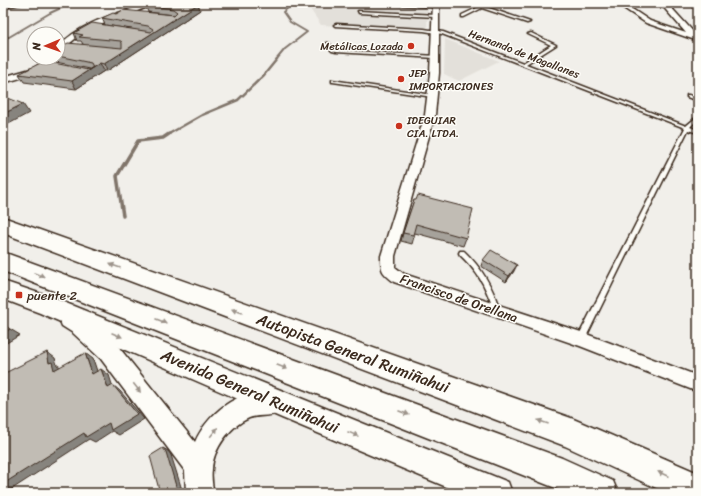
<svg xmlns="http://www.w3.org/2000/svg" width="701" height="496" font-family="Sriracha,sans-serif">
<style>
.built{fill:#e3e0da}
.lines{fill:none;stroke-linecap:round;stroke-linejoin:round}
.stream-far2{stroke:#80746b;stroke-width:2}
.stream-far1{stroke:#80746b;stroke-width:2.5}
.stream{stroke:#80746b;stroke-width:3.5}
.lane-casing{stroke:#3b2a1e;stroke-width:3}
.street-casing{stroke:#3b2a1e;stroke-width:3}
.secondary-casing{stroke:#3b2a1e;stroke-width:3}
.primary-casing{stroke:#3b2a1e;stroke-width:3}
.highway-casing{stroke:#3b2a1e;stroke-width:3}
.lane{fill:#fdfcf7;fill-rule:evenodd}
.street{fill:#fdfcf7;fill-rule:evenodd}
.secondary{fill:#fdfcf7;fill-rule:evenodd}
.primary{fill:#fdfcf7;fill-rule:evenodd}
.highway{fill:#fdfcf7;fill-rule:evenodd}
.wall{fill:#a6a29b;stroke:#3b2a1e}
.shaded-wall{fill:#87847e;stroke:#3b2a1e}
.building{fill:#c1bcb4;stroke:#3b2a1e}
.oneway{fill:#9c938a}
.poi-dot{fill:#c8321e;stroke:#fdfcf7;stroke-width:1.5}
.labels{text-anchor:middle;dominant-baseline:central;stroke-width:3;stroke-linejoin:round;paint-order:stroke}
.far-poi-label{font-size:11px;fill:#3b2a1e;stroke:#fdfcf7;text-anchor:start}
.far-street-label{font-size:11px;fill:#3b2a1e;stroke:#fdfcf7}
.poi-label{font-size:13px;fill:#3b2a1e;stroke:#fdfcf7;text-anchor:start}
.street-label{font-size:13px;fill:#3b2a1e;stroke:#fdfcf7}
.near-street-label{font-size:16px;fill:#3b2a1e;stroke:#fdfcf7}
</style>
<rect width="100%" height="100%" fill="#f1efea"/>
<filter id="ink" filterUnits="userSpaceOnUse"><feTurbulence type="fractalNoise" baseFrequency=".025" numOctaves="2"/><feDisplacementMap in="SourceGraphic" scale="8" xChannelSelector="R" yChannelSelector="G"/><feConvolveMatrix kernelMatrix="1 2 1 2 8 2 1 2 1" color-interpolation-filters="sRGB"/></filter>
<g filter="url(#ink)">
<path class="built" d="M315 3H428L427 31 321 25 310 9Z
M445 39 499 61 459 81 444 74Z"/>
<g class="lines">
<path class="stream-far2" d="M3 38 9 37 50 13 72 3
M276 60 285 49 307 32 290 22 283 12 294 3"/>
<path class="stream-far1" d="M167 135 202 115 238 100 264 75 277 59"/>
<path class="stream" d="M123 216 117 176 138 141 163 138 169 134"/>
<g class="lane-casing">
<path id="lane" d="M380 3 436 5 437 6 436 7 381 4Z
M467 3H471L483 6 530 22 527 23 482 8 464 17H462V15L479 7Z
M358 11 436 15 438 16 436 17 359 13Z
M336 24 424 29 443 32 523 63 551 45 528 34 531 33 556 45 526 64 686 126 698 116V119L690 127 698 130V133L688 130 584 341 581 342 578 341 577 339 578 337 685 128 442 34 424 31 335 26 334 25Z
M327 43H329L334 49 336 50 436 56 438 57 436 58 336 52 332 51 326 44Z
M332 80 433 95 435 96 433 97 333 82H332Z
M687 95H689L698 99V101L687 97Z
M460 251H464C482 268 493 287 500 311L499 313 497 314 495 313C492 307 491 301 488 295 482 279 472 266 460 255L459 253Z"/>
</g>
<g class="street-casing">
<path id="street" d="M9 3H24L3 8V4Z
M149 3H158L92 28 80 35 70 43 61 54H58V47C82 21 117 14 149 3Z
M433 3H439V73L435 115 395 256V267L404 274 581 332 698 376V392L580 346 394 282C382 272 381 272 381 256L425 115 430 73Z
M616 3H623L650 21 686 33 660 3H667L698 37V41L646 23Z
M49 58H58C45 73 21 78 3 83V77L34 68Z"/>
</g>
<g class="secondary-casing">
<path id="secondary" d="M69 310 87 319 117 345 195 442C209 410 248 381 284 396L288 404 284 412C273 417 261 414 249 418 230 426 213 449 212 469 211 477 212 485 214 493H186L185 471 101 359 73 333 62 326 59 319 62 312Z"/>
</g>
<g class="primary-casing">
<path id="primary" d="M3 281 56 299 508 482 512 493H461L282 418 40 313 3 299Z"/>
</g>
<g class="highway-casing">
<path id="highway" d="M3 217 571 418 698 473V493H667L565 446 3 233Z
M3 252 562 458 613 481 618 493H566L553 487 3 271Z"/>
</g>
<use href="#lane" class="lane"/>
<use href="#street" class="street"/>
<use href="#secondary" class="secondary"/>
<use href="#primary" class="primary"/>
<use href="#highway" class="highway"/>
</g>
<path class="wall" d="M199 3 198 4 200 10 107 71H104L76 89 24 82 19 74 88 70 89 69 56 62 54 58H58V49L83 44 81 41H77L74 33 136 30 105 25 102 18 116 14 174 15 148 12 145 5Z
M414 200 466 238 463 246 415 233 412 244 401 241 403 233Z
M483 260 514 271 506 282 481 266Z"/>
<path class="shaded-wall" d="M198 4 200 10 107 71 104 64Z
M3 17 6 21 3 22Z
M100 63 104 71 76 89 72 81Z
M23 104 29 113 3 127V114Z
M517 265 514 271 506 282 509 276Z
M10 329 20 335 3 345V333Z
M47 352 55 358 57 365 61 367 54 370 49 363Z
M85 353 93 359 100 380 92 374Z
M101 369 109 375 115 394 108 388Z
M113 385 120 391 144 419 119 435 112 431 95 442 89 439 6 493 3 492V484Z
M163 448 168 451 171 455 183 493H178Z
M129 489 132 490 134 493H131Z"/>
<path class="building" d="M149 3H195L198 4 104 64 100 63 72 81 19 74 44 61 88 70 93 67 91 63 58 56V49L68 43 122 48V43L121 41 79 37 83 35 74 33 92 23 151 32 153 29 148 26 102 18 113 13 116 14 123 10 174 15 177 12 173 9 145 5Z
M3 96 23 104 3 114Z
M418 195 473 209 466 238 416 224 413 235 403 233 414 200H416Z
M491 250 517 265 509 276 483 260Z
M3 324 10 329 3 333Z
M47 352 49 363 52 362 54 370 85 353 92 374 101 369 108 388 113 385 137 414 111 430 109 423 86 437 84 433 3 484V374Z
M163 448 166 452 178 493H160L150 456Z
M129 489 131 493H124Z"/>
<defs><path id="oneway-solid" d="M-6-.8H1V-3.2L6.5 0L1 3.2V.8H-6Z"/></defs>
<g class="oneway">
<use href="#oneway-solid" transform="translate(115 266) rotate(-160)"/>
<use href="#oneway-solid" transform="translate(39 275) rotate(21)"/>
<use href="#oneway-solid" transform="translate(237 311) rotate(-160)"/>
<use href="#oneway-solid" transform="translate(161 321) rotate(21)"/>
<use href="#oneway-solid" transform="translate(117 335) rotate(23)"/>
<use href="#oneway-solid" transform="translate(282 367) rotate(21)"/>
<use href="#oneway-solid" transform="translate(137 388) rotate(52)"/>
<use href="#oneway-solid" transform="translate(404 413) rotate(21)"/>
<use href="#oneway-solid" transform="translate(543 422) rotate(-160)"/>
<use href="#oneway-solid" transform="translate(214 432) rotate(-51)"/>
<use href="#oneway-solid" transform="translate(353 434) rotate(22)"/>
<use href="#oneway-solid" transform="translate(663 474) rotate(-156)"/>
</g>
</g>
<g class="poi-dot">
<circle cx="411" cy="46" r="4"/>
<circle cx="401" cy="79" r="4"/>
<circle cx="399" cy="126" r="4"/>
<rect x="15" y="291" width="8" height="8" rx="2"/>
</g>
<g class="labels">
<g class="far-poi-label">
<text x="403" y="46" text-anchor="end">Metálicas Lozada</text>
<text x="409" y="73">JEP<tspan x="409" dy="13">IMPORTACIONES</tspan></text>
<text x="407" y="120">IDEGUIAR<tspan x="407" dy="13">CIA. LTDA.</tspan></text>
</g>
<g class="far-street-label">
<text transform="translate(524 54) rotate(21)">Hernando de Magallanes</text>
</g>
<g class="poi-label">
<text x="27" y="295">puente 2</text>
</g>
<g class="street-label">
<text transform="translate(459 298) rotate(19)">Francisco de Orellana</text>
</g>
<g class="near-street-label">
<text transform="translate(353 353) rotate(20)">Autopista General Rumiñahui</text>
<text transform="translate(250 391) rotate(23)">Avenida General Rumiñahui</text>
</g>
</g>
<rect width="701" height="496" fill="none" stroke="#fdfcf7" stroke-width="16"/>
<rect x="8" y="8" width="685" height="480" fill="none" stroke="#3b2a1e" stroke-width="1.5" filter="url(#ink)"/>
<g transform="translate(46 46) rotate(268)"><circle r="19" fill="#fdfcf7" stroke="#afa8a0"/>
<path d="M0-3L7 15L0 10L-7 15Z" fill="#c8321e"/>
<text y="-6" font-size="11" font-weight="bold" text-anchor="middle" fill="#3b2a1e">N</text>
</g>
</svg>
